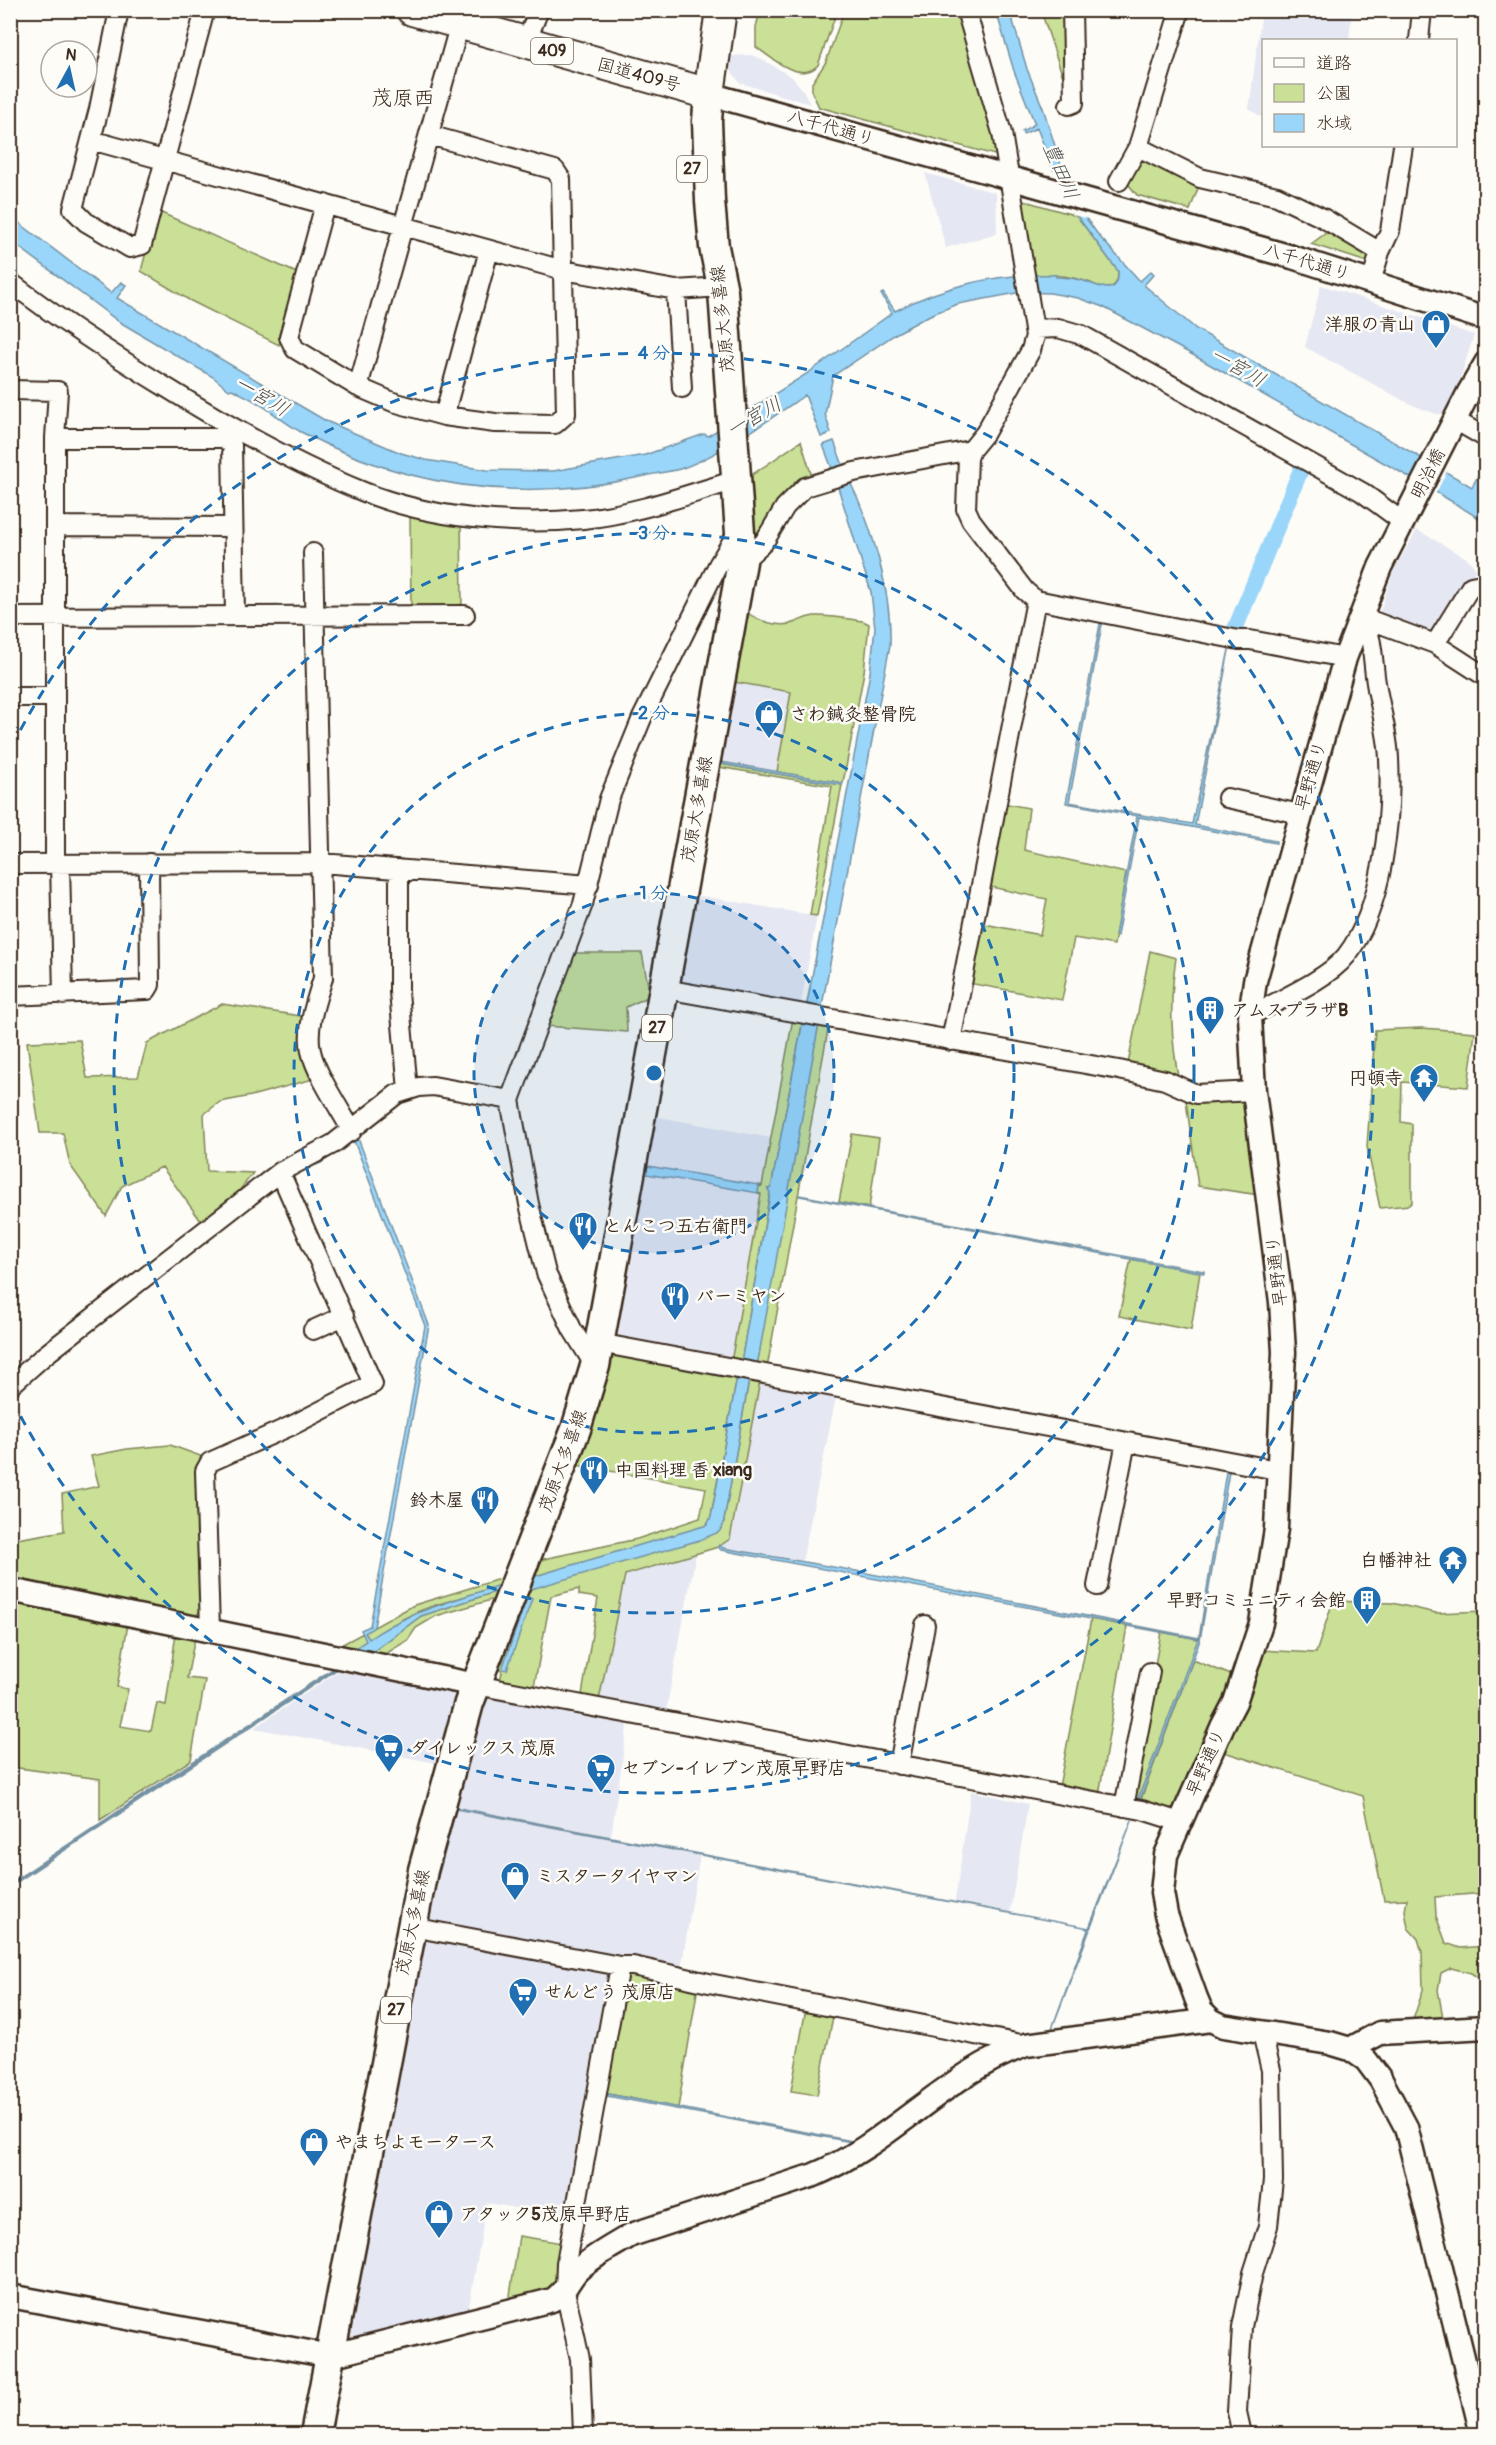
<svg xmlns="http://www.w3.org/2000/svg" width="1496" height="2445" font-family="Pangolin,'Klee One',sans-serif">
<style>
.built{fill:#e5e7f2}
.green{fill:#c9e096;stroke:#82855a;stroke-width:1.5}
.water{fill:#9ad6fa;stroke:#7491a2;stroke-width:1.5}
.pier{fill:#fdfcf7}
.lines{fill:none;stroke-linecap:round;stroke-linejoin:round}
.stream{stroke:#7491a2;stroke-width:4.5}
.canal{stroke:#9ad6fa;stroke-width:16}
.minor-casing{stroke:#3b2a1e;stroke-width:22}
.tertiary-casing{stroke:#3b2a1e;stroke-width:27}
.primary-casing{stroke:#3b2a1e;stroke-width:33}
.trunk-casing{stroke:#3b2a1e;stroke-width:34}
.minor{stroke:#fdfcf7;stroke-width:18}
.tertiary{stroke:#fdfcf7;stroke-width:22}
.primary{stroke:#fdfcf7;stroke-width:28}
.trunk{stroke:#fdfcf7;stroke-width:30}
.ring{fill:none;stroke:#1f6fb2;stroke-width:3;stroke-dasharray:10 8}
.labels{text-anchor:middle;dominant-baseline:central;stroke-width:5;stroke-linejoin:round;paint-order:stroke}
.shield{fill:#fdfcf7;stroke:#75695f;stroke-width:1.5}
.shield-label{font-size:16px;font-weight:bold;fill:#3b2a1e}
.street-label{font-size:18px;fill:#3b2a1e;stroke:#fdfcf7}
.poi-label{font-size:18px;font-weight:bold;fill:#3b2a1e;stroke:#fdfcf7;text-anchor:start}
.water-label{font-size:20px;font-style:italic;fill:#535555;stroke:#fdfcf7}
.quarter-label{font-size:21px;fill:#3b2a1e;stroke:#fdfcf7}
.centre{fill:#1f6fb2;stroke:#fdfcf7;stroke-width:3}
.ring-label{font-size:18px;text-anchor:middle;font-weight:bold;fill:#1f6fb2;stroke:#fdfcf7;stroke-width:5;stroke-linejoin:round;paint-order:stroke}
</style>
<rect width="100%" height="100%" fill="#fdfcf7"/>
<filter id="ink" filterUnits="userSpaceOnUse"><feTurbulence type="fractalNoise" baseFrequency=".0167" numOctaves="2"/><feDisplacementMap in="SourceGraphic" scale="12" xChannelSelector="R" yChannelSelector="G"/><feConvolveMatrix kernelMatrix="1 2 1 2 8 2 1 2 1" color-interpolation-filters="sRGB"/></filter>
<g filter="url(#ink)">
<path class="built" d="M1262 11H1352L1349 40H1264L1263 118 1249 109Z
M751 55 760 58 792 77 803 90 810 104 740 83 728 66 730 56Z
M925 173 996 193 997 233 946 248Z
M1321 285 1474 335 1458 385 1444 414H1436L1410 404 1305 347Z
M1417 530 1468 559 1476 569 1439 630 1410 629 1378 618 1393 572Z
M734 682 791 691 777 772 719 762Z
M695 895 817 916 800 1008 678 985Z
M654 1116 771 1138 762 1186 645 1166Z
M643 1173 772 1195 741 1362 613 1339Z
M761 1376 837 1392 802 1562 722 1548 719 1545 726 1543 732 1534Z
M696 1553 666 1711 599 1700 625 1574Z
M343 1668 449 1689 460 1704 442 1764 254 1728Z
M486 1695 628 1721 611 1836 453 1806Z
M971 1791 1028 1804 1010 1912 955 1901Z
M456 1809 700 1855 681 1969 429 1920Z
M423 1937 601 1970 611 1979 567 2217 487 2203 468 2312 346 2343Z"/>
<path class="green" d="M760 11H837L818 65C801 84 771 58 756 47V27Z
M844 11H962L1002 157 819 107 812 92V83L826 62Z
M1041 11H1066L1069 95Z
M1137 155 1200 183 1190 210 1137 195 1125 180Z
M1025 201 1077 216 1118 271C1118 277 1118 284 1111 287 1103 291 1096 285 1088 282 1071 276 1049 274 1031 275L1019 207Z
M157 211 299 274 279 345 189 300 141 271Z
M1326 233 1342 237 1372 254 1370 263 1311 244Z
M801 441 813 480 752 546 749 477Z
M410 513 461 518 462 603 456 610H411Z
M746 612C759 621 780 629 796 622 803 619 806 617 814 616 830 615 847 619 863 621L869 624 864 672 843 783 777 772 791 692 734 682Z
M719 762 721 764 842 785 817 916 810 915 832 786 719 767Z
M1002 803 1029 808 1024 850 1126 873 1114 945 1074 938 1062 1000 968 983 979 923 1040 935 1047 899 986 886Z
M1150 951 1176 958C1169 1003 1171 1038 1179 1082L1127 1069Z
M573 953H642L650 996 626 1007 627 1032 545 1026Z
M222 1004 307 1017 317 1078 251 1096 220 1102 204 1114 207 1171 253 1173 232 1200 203 1224 162 1167 122 1186 106 1216 70 1165 63 1133H40L27 1042 80 1040 87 1078 138 1077 147 1043Z
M793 1018 803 1020 771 1189H768L770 1192 741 1363 731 1362 761 1194 758 1193 759 1185 762 1186Z
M819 1022 829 1024 767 1368 757 1366 785 1195Z
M1422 1028 1475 1032 1468 1087 1402 1082 1401 1122 1412 1124V1202L1409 1205 1380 1208 1367 1147 1375 1030Z
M1185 1094 1248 1095 1260 1195 1198 1186Z
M852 1134 879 1138 869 1208 839 1202Z
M1131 1259 1200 1272 1191 1330 1119 1316Z
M610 1351 738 1372 710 1521 704 1527 532 1577 539 1560 637 1539 700 1518 706 1488 576 1465Z
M750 1374 761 1376 730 1539 718 1547 625 1575 599 1700 582 1695 598 1598 579 1595V1589L551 1596 534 1687 500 1681 502 1672 499 1669 528 1590 723 1526Z
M170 1445 206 1458 205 1607 195 1616 11 1577V1540L64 1531 62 1494 99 1486 91 1456 127 1449Z
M506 1577 502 1584C475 1596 444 1600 417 1612 400 1620 384 1629 369 1640L365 1632 414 1605Z
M501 1590 498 1598 436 1616 416 1628 408 1640 384 1655 371 1653 421 1616Z
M1333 1601 1392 1603 1436 1613 1485 1611V1893L1435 1897 1436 1916 1446 1943 1460 1948 1485 1946V1982L1471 1973 1451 1968 1441 1973 1438 1990 1444 2023H1412L1423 1990 1422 1952 1418 1939 1408 1928 1405 1911 1407 1899 1384 1900 1363 1796 1221 1751 1260 1650 1316 1653Z
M14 1602 128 1624 117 1687 128 1689 120 1726 151 1731 157 1703 166 1705 176 1633 195 1637 187 1678 205 1680 191 1760 100 1820V1779L11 1767 10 1606Z
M1091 1619 1127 1626 1099 1795 1059 1787Z
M1161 1632 1199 1639 1137 1802 1130 1801Z
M363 1633 366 1641 354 1649 339 1646Z
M1193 1660 1236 1677 1180 1806 1166 1809 1140 1802Z
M626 1974 698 1986 678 2108 604 2093Z
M806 2008 830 2013 833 2017 817 2095 791 2091Z
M519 2236 563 2243C555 2296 560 2288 509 2302Z"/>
<path class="water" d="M996 11H1010L1027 69 1043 108 1064 174 1080 210 1099 236 1140 281 1151 271 1154 274 1144 285 1196 329 1472 487 1482 468 1485 470V478L1479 490 1485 495V522L1441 495 1193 355 1103 307 1078 298 1050 293 1022 292 958 304 930 315 897 333 833 376 825 414 831 433 821 437 805 395C770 419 719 456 680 469 669 472 656 473 645 476 525 503 410 490 301 432 288 425 276 415 264 407 254 400 243 395 232 389L229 390 213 377 118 321 11 241 10 216 111 293 121 282 126 285 117 298 326 421 401 453 426 460 487 470 553 471 645 455 704 434 708 436 808 373 892 313 881 294 883 293 895 311C944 285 1001 273 1056 275V277C1065 277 1073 278 1081 280 1095 284 1120 300 1118 271L1077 216 1054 172 1037 128 1023 134 1022 131 1035 124 1014 71Z
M834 441 845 471 834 474 823 445Z
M848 478C872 524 892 593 890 645L821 1011 806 1008 870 673 875 628 871 592 836 481Z
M1101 619H1103L1069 802 1192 824 1230 645 1195 825 1276 841V843L1139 817 1117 936 1115 935 1137 816 1066 803Z
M721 762 843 783 842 785 721 764Z
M803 1020 819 1023 757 1366 741 1363 770 1193 768 1189 771 1188Z
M410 1098 400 1103 358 1138 429 1325 374 1627 365 1633 369 1639C412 1609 456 1601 502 1584L501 1590 421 1616 371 1653 354 1649 366 1641 361 1630 370 1626 425 1326 354 1141 321 1163 291 1174 319 1240 289 1174 320 1162 395 1105Z
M648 1166 759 1185 758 1193 646 1174Z
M799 1195 1204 1271V1273L799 1196Z
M738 1372 750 1374 723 1526 719 1532 700 1540 528 1590 532 1577 707 1525 711 1517Z
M1227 1466H1230L1200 1640 1140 1800 1138 1799 1198 1639 721 1550 718 1547 719 1545 723 1548 856 1571 1199 1638Z
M527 1597 532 1599 507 1670 502 1669Z
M454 1807 1089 1928 1132 1820 1051 2031 1088 1930 1084 1927 456 1809 427 1919Z
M608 2094 852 2141 851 2142 607 2096Z"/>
<path class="pier" d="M1050 170 1068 175 1083 208 1092 220 1073 215Z
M1423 455 1448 469 1435 495 1410 481Z"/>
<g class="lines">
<path class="stream" d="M10 1885 341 1665"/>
<path class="canal" d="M1235 629 1302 467"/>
<g class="minor-casing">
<path id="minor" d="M119 10 99 109 73 209 86 222 130 248 142 245 205 10
M966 10 1002 133 1035 336 1031 350 985 433 971 450 968 458 966 509 971 520 1025 591 1036 600 1239 640H1250L1345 658
M1419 40 1422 10
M525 44 539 10
M1069 105 1074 103 1072 10
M91 140 563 270 676 290 722 287
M1138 147 1200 178 1277 196 1323 218 1380 252
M1119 181 1138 147 1180 10
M325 204 289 337 295 349 358 387 393 402 444 416 495 423 555 424 566 414 561 179 555 170 429 135
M10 282C62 322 116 357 172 391 233 429 297 465 364 492 429 518 513 526 583 519 635 514 686 495 736 480
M1371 282 1380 252 1390 231 1403 146
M676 290 682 388
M1035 329 1058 328 1082 335 1362 492 1403 522
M358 387 462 16
M10 390 58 391 55 438V864
M444 416 489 250
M1455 420 1486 438
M55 438H224L232 445 235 616
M56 526 233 527
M313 553 323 978C316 1001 306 1027 311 1051 316 1074 340 1109 352 1131
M742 562 764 542 785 507 805 487 854 472 971 450
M10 617 465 615
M1362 617 1435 644 1486 677
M1435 644 1471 586 1486 583
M10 697H55
M1227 798 1300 814
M60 863 63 995
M10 864 322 863 589 885
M399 869V992L408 1090
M665 989 1119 1070 1165 1080 1196 1094 1254 1091
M10 996 147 990 150 985 149 863
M1250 1016C1277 1001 1328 979 1346 956 1383 909 1392 817 1389 759 1388 733 1380 708 1376 683 1372 657 1374 640 1362 617
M951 1041 1036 600
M313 1330 344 1316
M599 1343 1277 1470
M595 1366 572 1329 546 1273 529 1204 510 1100 583 904 609 799 642 718 718 565 739 530
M10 1386 45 1355 280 1172 333 1144 397 1094 419 1087 433 1086 510 1100
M1097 1586 1126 1442
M210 1629 205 1471 210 1462 293 1425 373 1384 280 1172
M476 1685 1142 1810 1180 1822
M899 1765 925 1625
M1124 1807 1150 1672
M412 1927 620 1966H633L709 1983 1026 2045
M583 2434 580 2359 565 2291 566 2263 620 1966
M1242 2434 1237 2412 1242 2327 1253 2273 1268 2226 1273 2180 1271 2070 1262 2033"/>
</g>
<g class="tertiary-casing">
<path id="tertiary" d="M709 94 1292 257 1486 319
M10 1590 476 1685
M1211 2020 1201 2010 1196 1998 1166 1915 1162 1893 1166 1855 1223 1725 1235 1702 1261 1623 1276 1529 1284 1352 1281 1302 1254 1091 1250 1016 1255 981 1345 658 1380 567 1469 392 1486 363
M1350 2049 1380 2033 1486 2027
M10 2296 330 2356 552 2300C566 2293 568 2279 579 2269 595 2255 613 2246 631 2235L814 2175C891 2143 947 2072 1026 2045L1211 2020 1223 2026 1330 2043 1350 2049 1366 2060 1381 2080 1406 2127 1482 2434"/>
</g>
<g class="primary-casing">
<path id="primary" d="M315 2434 423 1870 469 1703 576 1429 595 1366 742 562 723 291 714 247 710 201 707 121 709 94"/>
</g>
<g class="trunk-casing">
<path id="trunk" d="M412 10 709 94 721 10"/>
</g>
<use href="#minor" class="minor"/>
<use href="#tertiary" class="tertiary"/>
<use href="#primary" class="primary"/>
<use href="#trunk" class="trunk"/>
</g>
</g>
<circle cx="654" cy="1073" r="180" fill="#1f6fb2" fill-opacity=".12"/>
<g class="ring">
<circle cx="654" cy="1073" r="180"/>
<circle cx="654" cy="1073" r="360"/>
<circle cx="654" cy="1073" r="540"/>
<path d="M12 746A720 720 0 1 1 12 1400"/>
</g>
<defs>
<g id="shop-pin" transform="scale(1.5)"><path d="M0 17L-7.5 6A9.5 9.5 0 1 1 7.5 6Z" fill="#1f6fb2" stroke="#fdfcf7"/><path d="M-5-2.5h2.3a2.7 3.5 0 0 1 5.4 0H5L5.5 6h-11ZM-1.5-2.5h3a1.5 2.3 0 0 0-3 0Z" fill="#fff"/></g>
<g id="building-pin" transform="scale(1.5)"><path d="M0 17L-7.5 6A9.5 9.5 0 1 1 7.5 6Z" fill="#1f6fb2" stroke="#fdfcf7"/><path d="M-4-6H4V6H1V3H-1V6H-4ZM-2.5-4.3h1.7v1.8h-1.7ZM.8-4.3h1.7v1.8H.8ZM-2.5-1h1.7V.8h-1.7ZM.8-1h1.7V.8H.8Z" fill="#fff"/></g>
<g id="temple-pin" transform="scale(1.5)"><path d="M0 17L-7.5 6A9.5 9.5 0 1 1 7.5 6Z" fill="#1f6fb2" stroke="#fdfcf7"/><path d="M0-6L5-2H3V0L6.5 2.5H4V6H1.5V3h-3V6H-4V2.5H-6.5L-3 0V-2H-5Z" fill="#fff"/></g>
<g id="restaurant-pin" transform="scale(1.5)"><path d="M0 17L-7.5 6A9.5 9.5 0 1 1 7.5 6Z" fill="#1f6fb2" stroke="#fdfcf7"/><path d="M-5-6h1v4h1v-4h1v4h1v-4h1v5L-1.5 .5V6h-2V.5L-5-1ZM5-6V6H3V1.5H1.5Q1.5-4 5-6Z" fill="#fff"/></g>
<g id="supermarket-pin" transform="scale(1.5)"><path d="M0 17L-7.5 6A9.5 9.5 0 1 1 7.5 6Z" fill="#1f6fb2" stroke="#fdfcf7"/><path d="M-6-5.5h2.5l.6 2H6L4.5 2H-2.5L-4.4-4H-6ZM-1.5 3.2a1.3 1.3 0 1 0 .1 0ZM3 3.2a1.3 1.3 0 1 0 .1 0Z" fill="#fff"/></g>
</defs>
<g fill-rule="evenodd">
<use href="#shop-pin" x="1436" y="324"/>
<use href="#shop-pin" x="769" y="714"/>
<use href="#building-pin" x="1210" y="1010"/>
<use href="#temple-pin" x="1424" y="1078"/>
<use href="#restaurant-pin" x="583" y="1226"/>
<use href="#restaurant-pin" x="675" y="1296"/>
<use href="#restaurant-pin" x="594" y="1470"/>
<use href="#restaurant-pin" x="485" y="1500"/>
<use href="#temple-pin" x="1453" y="1560"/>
<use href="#building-pin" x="1367" y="1600"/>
<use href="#supermarket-pin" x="389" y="1748"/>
<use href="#supermarket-pin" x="601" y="1768"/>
<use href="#shop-pin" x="515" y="1876"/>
<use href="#supermarket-pin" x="523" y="1992"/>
<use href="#shop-pin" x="314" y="2142"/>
<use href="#shop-pin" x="439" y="2214"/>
</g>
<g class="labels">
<g class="shield">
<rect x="531" y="38" width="42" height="26" rx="4.5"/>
<rect x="677" y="156" width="30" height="26" rx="4.5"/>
<rect x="642" y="1015" width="30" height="26" rx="4.5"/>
<rect x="381" y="1997" width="30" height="26" rx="4.5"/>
</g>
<g class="shield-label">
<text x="552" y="51">409</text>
<text x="692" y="169">27</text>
<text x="657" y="1028">27</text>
<text x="396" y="2010">27</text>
</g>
<g class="street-label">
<text transform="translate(639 75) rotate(15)">国道409号</text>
<text transform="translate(831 128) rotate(16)">八千代通り</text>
<text transform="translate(1307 262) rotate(17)">八千代通り</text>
<text transform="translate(723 319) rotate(-96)">茂原大多喜線</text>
<text transform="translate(1428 474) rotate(-63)">明治橋</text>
<text transform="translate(1311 776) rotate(-74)">早野通り</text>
<text transform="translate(697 809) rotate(-80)">茂原大多喜線</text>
<text transform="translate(1277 1271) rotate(-97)">早野通り</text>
<text transform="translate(563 1461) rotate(-70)">茂原大多喜線</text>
<text transform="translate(1206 1763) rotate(-66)">早野通り</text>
<text transform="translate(413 1922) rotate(-78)">茂原大多喜線</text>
</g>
<g class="poi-label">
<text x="1415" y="324" text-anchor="end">洋服の青山</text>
<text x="790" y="714">さわ鍼灸整骨院</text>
<text x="1231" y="1010">アムスプラザB</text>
<text x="1403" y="1078" text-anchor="end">円頓寺</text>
<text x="604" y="1226">とんこつ五右衛門</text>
<text x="696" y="1296">バーミヤン</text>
<text x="615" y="1470">中国料理 香 xiang</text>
<text x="464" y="1500" text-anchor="end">鈴木屋</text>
<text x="1432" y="1560" text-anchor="end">白幡神社</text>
<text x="1346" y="1600" text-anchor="end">早野コミュニティ会館</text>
<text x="410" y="1748">ダイレックス 茂原</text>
<text x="622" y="1768">セブン-イレブン茂原早野店</text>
<text x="536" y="1876">ミスタータイヤマン</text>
<text x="544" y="1992">せんどう 茂原店</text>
<text x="335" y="2142">やまちよモータース</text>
<text x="460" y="2214">アタック5茂原早野店</text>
</g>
<g class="water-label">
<text transform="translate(1061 171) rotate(67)">豊田川</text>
<text transform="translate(1238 367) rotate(30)">一宮川</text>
<text transform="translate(262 396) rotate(31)">一宮川</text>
<text transform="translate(754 417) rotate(-30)">一宮川</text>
</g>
<g class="quarter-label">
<text x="403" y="98">茂原西</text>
</g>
</g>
<circle cx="654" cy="1073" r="9" class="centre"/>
<g class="ring-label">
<text x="654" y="359">4 分</text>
<text x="654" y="539">3 分</text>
<text x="654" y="719">2 分</text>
<text x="654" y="899">1 分</text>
</g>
<rect width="1496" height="2445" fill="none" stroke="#fdfcf7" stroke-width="36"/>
<rect x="18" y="18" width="1460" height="2409" fill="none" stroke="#3b2a1e" stroke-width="2" filter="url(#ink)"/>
<rect x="1262" y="39" width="195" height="108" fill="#fdfcf7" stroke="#afa8a0" stroke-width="1.5"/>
<rect x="1274" y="58" width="30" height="9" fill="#fdfcf7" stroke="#afa8a0" stroke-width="1.5"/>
<text x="1316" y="69" font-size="18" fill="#3b2a1e">道路</text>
<rect x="1274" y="84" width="30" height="18" fill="#c9e096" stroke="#afa8a0" stroke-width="1.5"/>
<text x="1316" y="99" font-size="18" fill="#3b2a1e">公園</text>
<rect x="1274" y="114" width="30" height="18" fill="#9ad6fa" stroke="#afa8a0" stroke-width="1.5"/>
<text x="1316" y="129" font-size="18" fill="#3b2a1e">水域</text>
<g transform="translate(69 69) rotate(8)"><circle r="28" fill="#fdfcf7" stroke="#afa8a0" stroke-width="1.5"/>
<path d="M0-4.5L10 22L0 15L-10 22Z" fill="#1f6fb2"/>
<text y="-9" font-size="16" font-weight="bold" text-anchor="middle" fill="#3b2a1e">N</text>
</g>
</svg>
